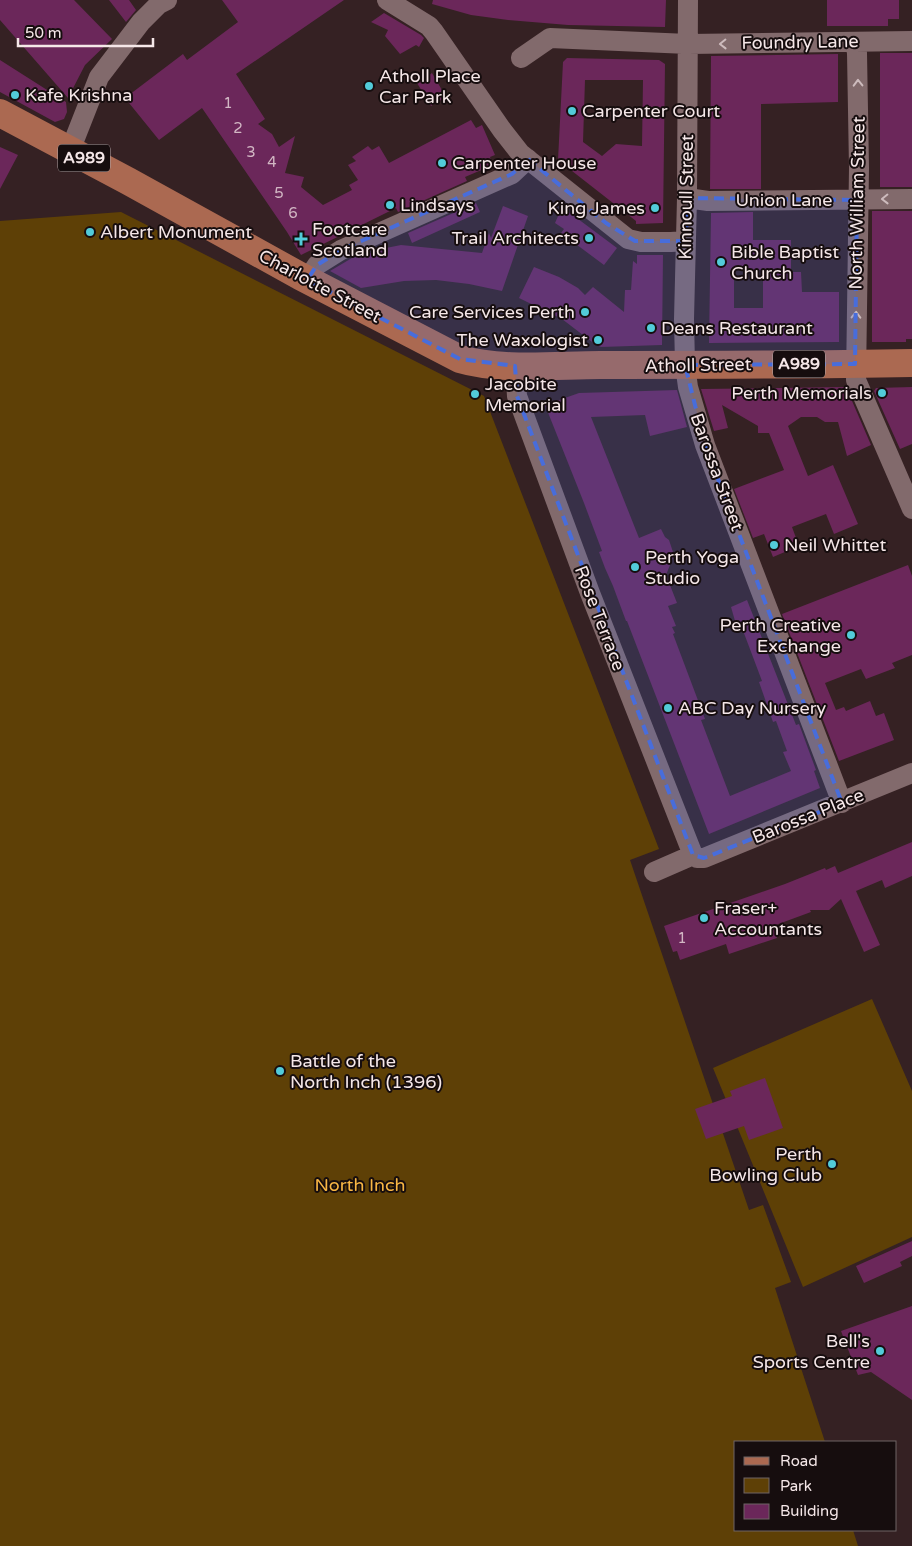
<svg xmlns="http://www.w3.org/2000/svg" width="912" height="1546" font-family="'Varela Round',sans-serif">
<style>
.green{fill:#5e4006}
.building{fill:#6b275a;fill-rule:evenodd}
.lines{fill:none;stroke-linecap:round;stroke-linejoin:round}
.street{stroke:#826a6c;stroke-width:20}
.primary{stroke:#ab6951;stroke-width:28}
.oneway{stroke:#cdbbbd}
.marked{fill:#486ddb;fill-opacity:0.2;stroke:#486ddb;stroke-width:4;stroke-dasharray:10 6;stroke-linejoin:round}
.poi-dot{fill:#52cbd9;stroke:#160d0e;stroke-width:2}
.labels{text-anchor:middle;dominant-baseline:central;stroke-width:4;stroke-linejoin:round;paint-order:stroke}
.number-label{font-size:15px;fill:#d2b7c4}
.shield{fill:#160d0e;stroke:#b2a6a7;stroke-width:1}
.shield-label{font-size:16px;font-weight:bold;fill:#f5e7e8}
.street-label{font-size:18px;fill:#f5e7e8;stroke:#160d0e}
.poi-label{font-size:18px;fill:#f5e7e8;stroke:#160d0e;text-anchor:start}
.park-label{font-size:18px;fill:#f8b644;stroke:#160d0e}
</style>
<rect width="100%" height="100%" fill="#352123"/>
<path class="green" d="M121 212 484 396 659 849 630 860 749 1210 763 1205 791 1282 775 1288 825 1442H736V1530H853L858 1546H0V221Z
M872 999 912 1091V1237L803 1287 713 1068Z"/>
<path class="building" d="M0 0H74L112 39 85 65 68 98 0 20Z
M109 0H129L136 10 126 22Z
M222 0H344L236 74 265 119 258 124 272 134 279 147 295 136 285 173 304 177 301 187 323 205 352 190 349 185 358 180 348 165 356 161 352 157 368 146 372 150 379 146 389 163 471 120 476 128 482 125 495 155 490 157 493 165 465 177 467 181 398 212 396 208 301 255 287 232 202 108 159 140 125 98 183 54 187 60 238 22Z
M433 0H666L665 27 568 25 508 20 471 15 432 4Z
M827 0H899V19H888V26H827Z
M384 13 421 35 424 38 419 47 416 45 400 54 385 36 388 30 371 22Z
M880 53H912V187H880Z
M838 54V102L761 104V189H710L711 56Z
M567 58 659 60 665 64 663 223 636 224V221L558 160 563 62ZM585 80H643L642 146 616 144 602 156 583 142Z
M0 60 66 102 67 112 64 119 55 122 0 92Z
M432 73 446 97 431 106 417 83Z
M0 147 18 155 0 189Z
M476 203 480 212 412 243 408 233Z
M503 206 528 216 502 291 469 284 436 280 404 281 361 288 330 271 352 258 372 253 371 251 401 245 482 253 489 233 491 238Z
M562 207 617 248 604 265 561 233 564 229 555 223Z
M872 211H912V339H906V342H872Z
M753 212V240H791V272H801L802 292H839V342L709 343 711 213ZM734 270H763V308H734Z
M637 255H663L662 345 601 347 596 345 562 319 519 298 534 267 559 277 578 288 585 295 593 287 624 312 625 290H631L633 261 637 264Z
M846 387 871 445 847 456 838 422H825L817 417H801L788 426 808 476 833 465 858 524 834 534 826 514 792 527 799 546 773 557 764 534 753 538 734 489 784 470 769 433H758V426L722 405 728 428 714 431 701 389Z
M912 387V444L900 449 874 391 876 388Z
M677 390 687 427 650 436 645 415 591 417 639 538 661 529 665 537 669 540 674 555 666 575 677 603 668 606 676 626 672 627 675 633 673 634 705 719 701 720 730 796 791 771 783 752 787 751 776 721 773 722 759 682 762 681 739 620 735 621 731 607 747 600 796 725 799 724 816 770 814 771 820 788 709 834 627 621H626L613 586 605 568 599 552 602 551 584 503 545 405 579 393Z
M908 565 912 576V655L892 663 895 668 866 679 861 669 825 683 836 710 844 707 846 711 870 701 876 716 884 713 894 740 839 761 782 614Z
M912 842V876L885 888 882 880 856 891 880 945 864 952 841 899 829 910H810L811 912 773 926 777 938 729 954 726 944 680 960 677 951 673 952 664 926 785 884 825 868 826 870 835 866 838 873Z
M765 1078 783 1128 749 1140 744 1126 706 1139 695 1109 732 1096 730 1091Z
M912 1241V1256L900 1262 902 1266 864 1283 856 1266Z
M912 1306V1400L871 1372 858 1375 841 1331Z"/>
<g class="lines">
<path class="street" d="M387 0 429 26 434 32 502 130 520 153 628 239 641 242H671L686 241
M688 0 687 198 684 319 685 365 688 387 705 445 842 803
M855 42 857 53 859 168 856 380 912 509
M521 58 550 38 688 44 912 41
M69 150 75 138 99 77 141 22 159 4 167 0
M687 198 708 201 912 199
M307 280 317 265 341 250 512 174 528 159
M515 366 517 396 590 593 693 855 697 858H704L912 773
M654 872 693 855"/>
<path class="primary" d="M0 113 128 181 300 276 460 359C500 371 557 365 600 365 704 365 808 365 912 363"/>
</g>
<defs><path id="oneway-chevron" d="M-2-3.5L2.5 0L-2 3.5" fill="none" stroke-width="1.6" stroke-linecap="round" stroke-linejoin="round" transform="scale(1.25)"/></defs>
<g class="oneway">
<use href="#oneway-chevron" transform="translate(723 44) rotate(179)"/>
<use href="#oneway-chevron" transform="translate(858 83) rotate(-91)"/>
<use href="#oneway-chevron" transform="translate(885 199) rotate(179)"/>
<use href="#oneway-chevron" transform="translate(856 315) rotate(-89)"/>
</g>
<path class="marked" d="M528 159 606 223 635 241H686L687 198 857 200 855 364 685 365 705 445 842 803 704 858 693 855 517 396 515 366 460 359 307 280 317 265 341 250 512 174Z"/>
<g class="poi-dot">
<circle cx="369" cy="86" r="5"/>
<circle cx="15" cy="95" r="5"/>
<circle cx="572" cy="111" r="5"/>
<circle cx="442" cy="163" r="5"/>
<circle cx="390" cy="205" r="5"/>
<circle cx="655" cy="208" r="5"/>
<circle cx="90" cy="232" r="5"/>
<circle cx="589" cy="238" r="5"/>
<path d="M298.5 231.5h5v5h5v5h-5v5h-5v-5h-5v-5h5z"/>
<circle cx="721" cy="262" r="5"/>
<circle cx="585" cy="312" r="5"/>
<circle cx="651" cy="328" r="5"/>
<circle cx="598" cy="340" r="5"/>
<circle cx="882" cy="393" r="5"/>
<circle cx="475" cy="394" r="5"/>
<circle cx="774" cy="545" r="5"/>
<circle cx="635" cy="567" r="5"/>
<circle cx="851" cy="635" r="5"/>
<circle cx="668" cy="708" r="5"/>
<circle cx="704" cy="918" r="5"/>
<circle cx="280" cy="1071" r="5"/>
<circle cx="832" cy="1164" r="5"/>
<circle cx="880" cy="1351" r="5"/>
</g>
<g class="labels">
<g class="number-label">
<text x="228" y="103">1</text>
<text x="238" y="128">2</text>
<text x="251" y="152">3</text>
<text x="272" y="162">4</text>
<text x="279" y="193">5</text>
<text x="293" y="213">6</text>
<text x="682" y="938">1</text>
</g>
<g class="shield">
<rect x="58" y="144.5" width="52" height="27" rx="4"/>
<rect x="773" y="350.5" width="52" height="27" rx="4"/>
</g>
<g class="shield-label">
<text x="84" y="158">A989</text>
<text x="799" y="364">A989</text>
</g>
<g class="street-label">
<text transform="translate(800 42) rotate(-1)">Foundry Lane</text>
<text transform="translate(686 197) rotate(-89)">Kinnoull Street</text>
<text x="784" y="200">Union Lane</text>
<text transform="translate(857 203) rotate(-89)">North William Street</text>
<text transform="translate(320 286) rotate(28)">Charlotte Street</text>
<text transform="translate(698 365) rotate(-1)">Atholl Street</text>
<text transform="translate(717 472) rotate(70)">Barossa Street</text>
<text transform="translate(600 618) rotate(69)">Rose Terrace</text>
<text transform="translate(808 816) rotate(-22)">Barossa Place</text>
</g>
<g class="poi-label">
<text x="379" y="76">Atholl Place<tspan x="379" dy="21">Car Park</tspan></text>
<text x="25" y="95">Kafe Krishna</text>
<text x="582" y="111">Carpenter Court</text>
<text x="452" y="163">Carpenter House</text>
<text x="400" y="205">Lindsays</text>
<text x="645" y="208" text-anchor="end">King James</text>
<text x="312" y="229">Footcare<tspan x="312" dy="21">Scotland</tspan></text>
<text x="100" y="232">Albert Monument</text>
<text x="579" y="238" text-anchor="end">Trail Architects</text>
<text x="731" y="252">Bible Baptist<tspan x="731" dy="21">Church</tspan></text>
<text x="575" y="312" text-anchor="end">Care Services Perth</text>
<text x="661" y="328">Deans Restaurant</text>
<text x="588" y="340" text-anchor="end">The Waxologist</text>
<text x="485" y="384">Jacobite<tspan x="485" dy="21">Memorial</tspan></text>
<text x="872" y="393" text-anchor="end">Perth Memorials</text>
<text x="784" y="545">Neil Whittet</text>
<text x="645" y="557">Perth Yoga<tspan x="645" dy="21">Studio</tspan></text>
<text x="841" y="625" text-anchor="end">Perth Creative<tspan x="841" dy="21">Exchange</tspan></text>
<text x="678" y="708">ABC Day Nursery</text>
<text x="714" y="908">Fraser+<tspan x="714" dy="21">Accountants</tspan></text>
<text x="290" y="1061">Battle of the<tspan x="290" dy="21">North Inch (1396)</tspan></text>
<text x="822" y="1154" text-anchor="end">Perth<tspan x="822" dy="21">Bowling Club</tspan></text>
<text x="870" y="1341" text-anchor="end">Bell's<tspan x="870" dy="21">Sports Centre</tspan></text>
</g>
<g class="park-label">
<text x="360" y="1185">North Inch</text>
</g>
</g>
<rect x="734" y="1441" width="162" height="90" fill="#160d0e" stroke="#6f6465"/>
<rect x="744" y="1457" width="25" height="8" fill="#ab6951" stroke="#6f6465"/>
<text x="780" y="1466" font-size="15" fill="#f5e7e8">Road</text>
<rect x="744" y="1478" width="25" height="15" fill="#5e4006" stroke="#6f6465"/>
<text x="780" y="1491" font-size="15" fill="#f5e7e8">Park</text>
<rect x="744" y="1504" width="25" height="15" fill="#6b275a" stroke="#6f6465"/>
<text x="780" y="1516" font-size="15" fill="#f5e7e8">Building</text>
<path d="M18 38v8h135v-8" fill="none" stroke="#f5e7e8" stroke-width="2.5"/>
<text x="25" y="38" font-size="15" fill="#f5e7e8" stroke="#160d0e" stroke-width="4" paint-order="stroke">50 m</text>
</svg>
